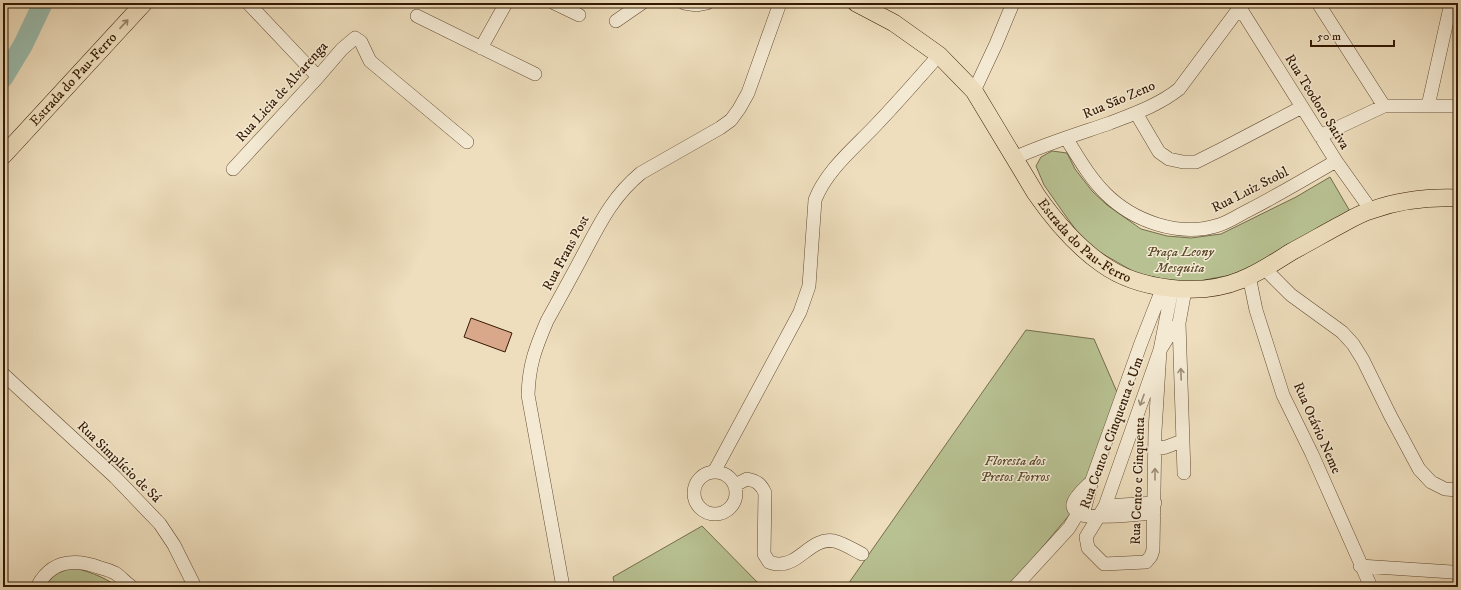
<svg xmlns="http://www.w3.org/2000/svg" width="1461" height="590" font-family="'IM FELL DW Pica',serif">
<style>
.green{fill:#b8c192;stroke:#766d4a}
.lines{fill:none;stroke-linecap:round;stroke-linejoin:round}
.river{stroke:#9abcad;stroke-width:20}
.building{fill:#d9a789;stroke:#351902}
.minor-casing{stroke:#634a31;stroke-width:14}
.major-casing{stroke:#351902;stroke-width:18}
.minor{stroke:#f4ead4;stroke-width:13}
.major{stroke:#eedebd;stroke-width:17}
.oneway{stroke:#9b8569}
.oneway2{stroke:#9e8c76}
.labels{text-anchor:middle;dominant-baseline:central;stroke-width:3;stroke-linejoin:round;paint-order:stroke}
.street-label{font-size:14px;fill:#351902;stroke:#f4ead4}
.park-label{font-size:14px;font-style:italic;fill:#5c4b2d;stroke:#f4ead4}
</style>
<rect width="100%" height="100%" fill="#eedebd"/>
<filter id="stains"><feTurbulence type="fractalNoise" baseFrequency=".005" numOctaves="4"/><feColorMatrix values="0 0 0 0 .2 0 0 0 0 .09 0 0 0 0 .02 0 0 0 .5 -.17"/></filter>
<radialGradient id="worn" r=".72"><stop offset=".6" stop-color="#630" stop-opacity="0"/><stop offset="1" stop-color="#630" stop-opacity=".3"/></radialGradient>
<path class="green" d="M1052 151 1067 153 1075 169 1092 191 1107 205 1141 229 1167 236 1191 238 1221 234 1296 197 1330 177 1351 213 1265 260 1231 275 1199 281 1180 283 1136 273 1096 250 1079 234 1065 215 1044 185 1036 166 1041 157Z
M1026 330 1094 339 1120 399 1076 507 1009 587H846Z
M702 526 762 587H615L613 577Z
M66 566C85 570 103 576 118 587H41L42 585Z"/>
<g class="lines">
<path class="river" d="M3 78 23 45 43 3"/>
</g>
<path class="building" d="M471 318 512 333 505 352 464 337Z"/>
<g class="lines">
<g class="minor-casing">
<path id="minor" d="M248 3 318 77
M554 3 579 15
M684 3 697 5 707 3
M1318 3 1384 106
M1240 8 1336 161 1371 210
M417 16 535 74
M616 21 642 3
M481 48 506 3
M974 91 996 44 1013 3
M1428 106 1451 3
M1136 113 1159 152 1169 159 1183 162H1196L1220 150 1302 107
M1320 136 1384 106H1458
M1066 138C1078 157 1089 177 1105 193 1133 221 1179 238 1219 225 1229 222 1239 215 1249 210 1278 195 1307 178 1336 161
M1014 158C1045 144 1078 134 1110 123 1133 114 1159 105 1179 89L1243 3
M233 169 318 77 342 49 355 38 361 42 370 61 467 142
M1265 269 1291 295 1342 332 1353 344 1363 360 1390 415 1419 469 1431 482 1445 489 1458 490
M1249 276 1256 310 1283 395 1312 454 1371 587
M1172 289 1160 350 1155 431 1153 550 1151 556 1146 562 1104 564 1088 548 1086 537 1105 506 1160 350 1168 337 1179 323
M3 374 115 477 160 524 174 545 195 587
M1155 449 1166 447 1182 441
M694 493a21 21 0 1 1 42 0a21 21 0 1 1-42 0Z
M714 472 800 312 809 286 815 200C826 171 854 148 875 126 897 103 918 79 939 55
M1184 473 1179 323 1185 290
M1091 482C1086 487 1075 496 1073 504 1072 509 1078 513 1082 515 1097 519 1137 514 1154 513
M735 485 747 479C757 481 761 484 765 493L764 554 769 562C772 563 775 564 778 564 800 565 811 537 834 541 843 543 854 550 862 554
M1105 506 1155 503
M1083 515 1092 480 1141 343 1163 287
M1360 566 1452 572 1458 573
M37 587C51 560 74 558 101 568 105 569 111 571 115 573 121 577 126 583 132 587
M563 587 528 395C529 365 535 349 547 321 559 299 572 276 584 253 600 223 613 196 641 173L720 128 731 120 739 109 748 93 780 3
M1015 587 1069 528 1078 513"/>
</g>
<g class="major-casing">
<g id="major">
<path id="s1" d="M856 3 894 23 939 55 974 91 1036 194C1054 220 1075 245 1102 264 1138 290 1200 297 1241 280 1259 273 1275 262 1291 252 1308 243 1325 233 1342 224 1351 219 1361 213 1372 210 1400 200 1428 197 1458 198"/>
<path id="s2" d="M3 156 144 3"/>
</g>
</g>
<use href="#minor" class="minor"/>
<use href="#major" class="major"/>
</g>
<defs><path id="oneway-shaft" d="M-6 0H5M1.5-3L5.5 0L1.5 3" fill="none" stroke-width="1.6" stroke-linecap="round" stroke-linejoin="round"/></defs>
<use class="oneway" href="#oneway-shaft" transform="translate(124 24) rotate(-47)"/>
<g class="oneway2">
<use href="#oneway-shaft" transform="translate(1181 374) rotate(-92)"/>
<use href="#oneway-shaft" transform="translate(1142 400) rotate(110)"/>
<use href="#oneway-shaft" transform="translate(1155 474) rotate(-90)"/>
</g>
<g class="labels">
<g class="street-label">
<text stroke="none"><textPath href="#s2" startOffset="104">Estrada do Pau-Ferro</textPath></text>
<text transform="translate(282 92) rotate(-48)">Rua Licia de Alvarenga</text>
<text transform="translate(1119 100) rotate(-23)">Rua São Zeno</text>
<text transform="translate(1317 102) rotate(58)">Rua Teodoro Sativa</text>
<text transform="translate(1250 190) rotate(-27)">Rua Luiz Stobl</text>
<text stroke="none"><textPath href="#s1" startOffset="337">Estrada do Pau-Ferro</textPath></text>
<text transform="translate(566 253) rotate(-62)">Rua Frans Post</text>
<text transform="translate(1317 428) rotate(66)">Rua Otávio Neme</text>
<text transform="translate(1112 433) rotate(-70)">Rua Cento e Cinquenta e Um</text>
<text transform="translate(119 462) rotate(44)">Rua Simplício de Sá</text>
<text transform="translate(1138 481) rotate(-88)">Rua Cento e Cinquenta</text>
</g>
<g class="park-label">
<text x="1180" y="252">Praça Leony<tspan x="1180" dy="16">Mesquita</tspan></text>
<text x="1015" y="461">Floresta dos<tspan x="1015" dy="16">Pretos Forros</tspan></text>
</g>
</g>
<rect width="1461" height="590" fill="none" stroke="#eedebd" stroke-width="16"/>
<rect x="4" y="4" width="1453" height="582" fill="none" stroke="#351902" stroke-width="2"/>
<rect x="8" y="8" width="1445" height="574" fill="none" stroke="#351902"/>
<path d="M1311 40v6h83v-6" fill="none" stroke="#351902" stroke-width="2"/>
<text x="1317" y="40" font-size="12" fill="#351902" stroke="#f4ead4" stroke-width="3" paint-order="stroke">50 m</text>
<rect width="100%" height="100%" filter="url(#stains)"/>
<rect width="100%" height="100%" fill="url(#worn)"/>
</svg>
